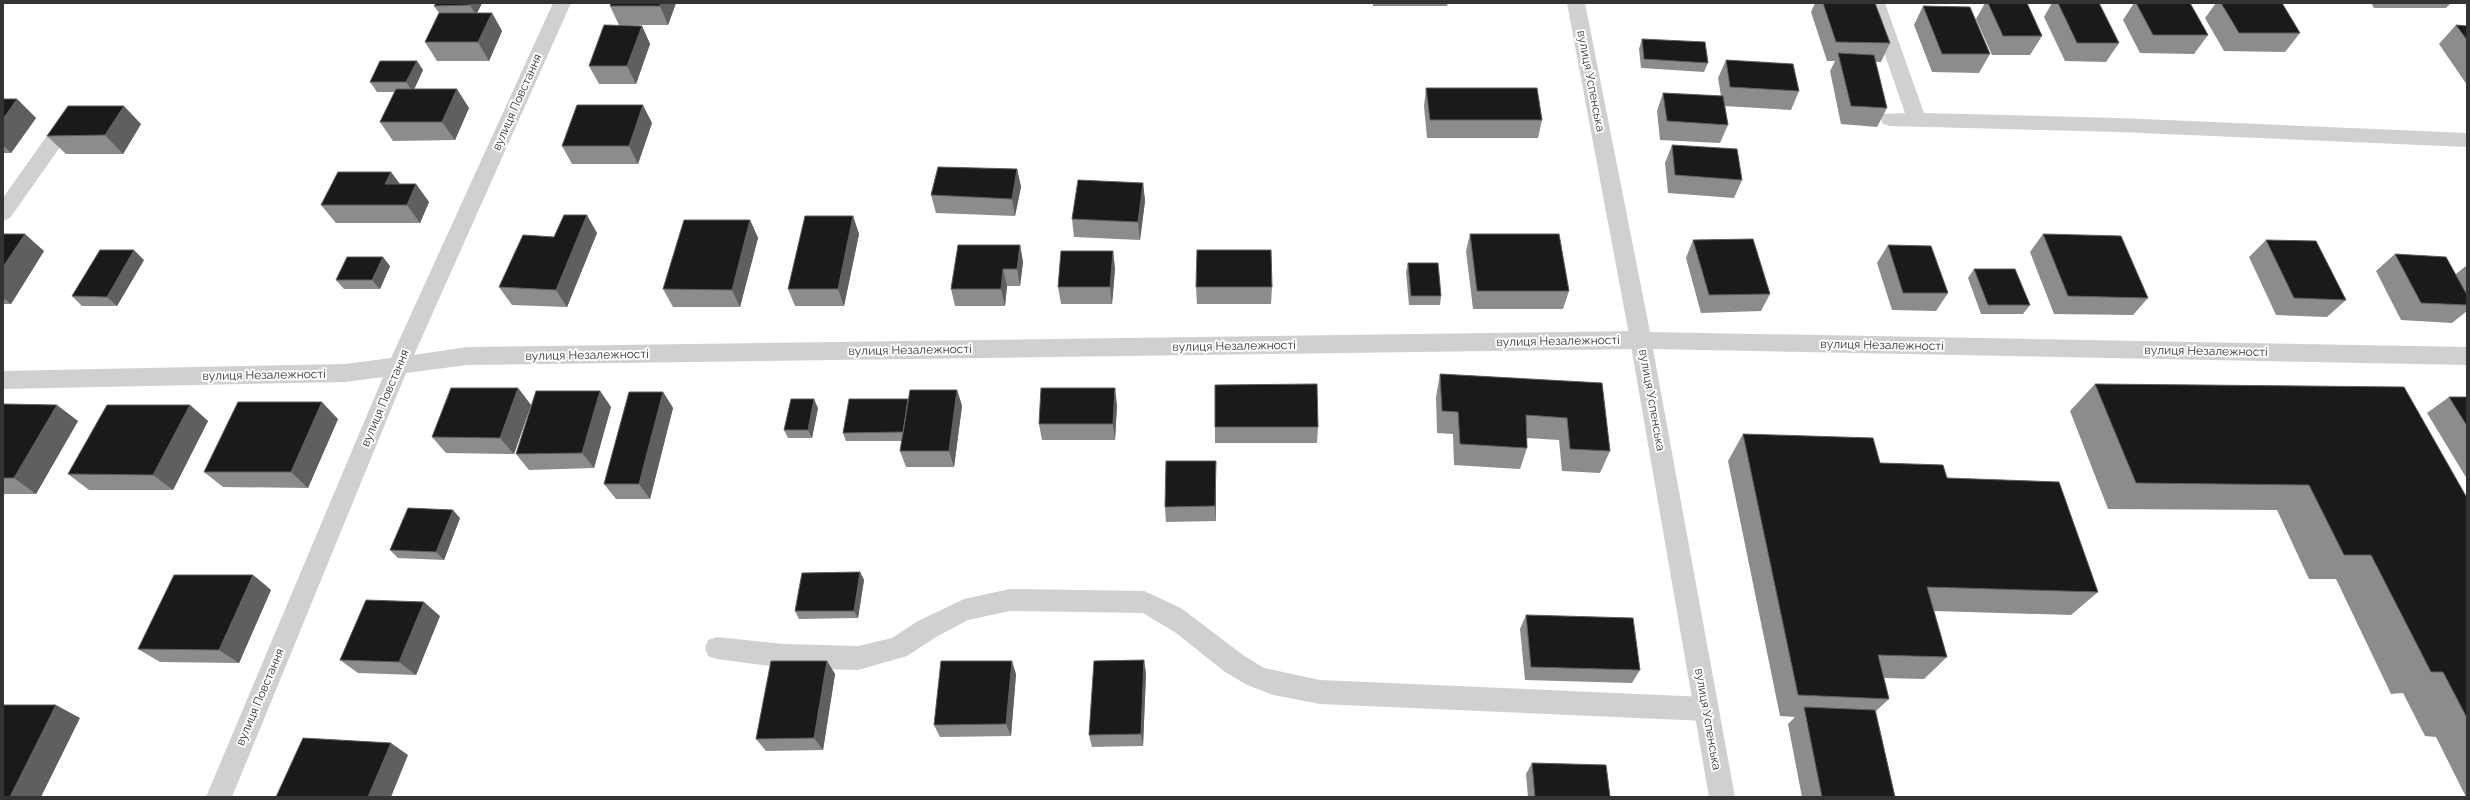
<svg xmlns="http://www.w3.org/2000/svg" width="2470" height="800" font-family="Raleway,sans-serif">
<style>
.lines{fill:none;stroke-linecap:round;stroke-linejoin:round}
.service{fill:#d0d0d0;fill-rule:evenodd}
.minor{fill:#d0d0d0;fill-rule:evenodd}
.tertiary{fill:#d0d0d0;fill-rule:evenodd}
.wall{fill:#8c8c8c}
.shaded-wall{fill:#5f5f5f}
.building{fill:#1a1a1a;stroke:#5f5f5f}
.labels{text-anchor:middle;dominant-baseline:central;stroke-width:4;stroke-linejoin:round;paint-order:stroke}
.street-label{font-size:12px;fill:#333;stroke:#fff}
</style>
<rect width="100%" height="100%" fill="#fff"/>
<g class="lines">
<path class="service" d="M1867 3H1885L1924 113 2118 118 2467 133V147L2118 132 1890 126 1883 124 1881 119 1883 114 1905 113Z
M1010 589 1144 591 1181 608 1243 655 1264 668 1320 680 1706 697 1715 700 1719 709 1715 718 1706 721 1320 704 1273 695 1247 685 1225 672 1176 633 1143 613 1010 611 968 620 936 637 907 656 858 670 784 668 717 659 708 656 705 648 708 640 717 637 784 644 858 646 892 638 918 621 964 599Z"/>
<path class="minor" d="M553 3H571L414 355 467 347 1641 331 1649 334 1652 340 1649 346 1641 349 467 365 406 373 232 797H206L383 377 345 382 3 389V371L345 364 391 358Z
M70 111 77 113 79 118 77 123 10 218 3 221V198L63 113Z"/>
<path class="tertiary" d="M1567 3H1585L1650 332 2467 347V365L1653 349 1735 797H1709L1630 340Z"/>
</g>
<path class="wall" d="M482 3 477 13H492L502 31 489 61H437L425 42 439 13 434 6Z
M611 3H676L668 25H619L610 6Z
M1373 3H1448L1447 6H1373Z
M1815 3H1875L1890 43 1881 62H1875L1887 108 1877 127 1841 124 1830 71 1835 61H1827L1811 12Z
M1985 3H2027L2042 36 2030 55H1992L1976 19Z
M2052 3H2099L2119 43 2106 62 2065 61 2044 17Z
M2134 3H2190L2208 35 2194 54 2140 53 2123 20Z
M2216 3H2282L2300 33 2285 52 2224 51 2205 18Z
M2371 3H2451L2446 8H2374Z
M1923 6 1990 54 1979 73 1932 72 1914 25Z
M2456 25 2467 26V85L2439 44Z
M642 26 650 44 636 84H599L589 66Z
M1642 39 1708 63 1704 72 1641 68 1639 49Z
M1726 60 1799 91 1791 110 1725 106 1728 125 1720 143 1660 140 1657 111 1663 93 1721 96 1718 78Z
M417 61 423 70 414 89 469 108 455 140 393 141 380 122 395 92H377L370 82Z
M1426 88 1542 120 1538 138H1427L1424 106Z
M3 99H17L36 118 11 153H3Z
M652 123 638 164H572L562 146Z
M141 124 123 154H66L47 136Z
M1672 145 1742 180 1734 198 1668 193 1665 163Z
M1017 169 1021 187 1015 216 936 213 931 195Z
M391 172 400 184H416L429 202 420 223H336L321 205Z
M1143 183 1145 201 1140 240 1074 237 1072 219Z
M853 216 859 234 844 306H795L788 289Z
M750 220 758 238 740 307H673L663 289Z
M597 233 567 307 512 305 499 287 554 237Z
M3 234 44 251 11 304H3Z
M1470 234 1569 291 1563 309H1473L1466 251Z
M2043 234 2148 298 2133 315 2054 314 2030 252Z
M1693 240 1770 294 1761 311 1701 313 1686 258Z
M2266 240 2346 300 2327 317 2276 315 2249 257Z
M1020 245 1023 262 1020 286H1007L1005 306H955L951 289Z
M1888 245 1948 293 1936 311 1892 310 1877 263Z
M1113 251 1115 269 1112 304H1061L1058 287Z
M2395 254 2456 274 2467 265V311L2452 323 2401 320 2376 271Z
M144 260 117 306H82L72 296Z
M1408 263 1441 296 1440 305H1409L1406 272Z
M390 266 380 289H344L336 280Z
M1974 269 2030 305 2023 314H1981L1968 278Z
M1196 287H1272L1271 304H1197Z
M1440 374 1602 383 1610 451 1600 473 1562 471 1559 440 1527 438V448L1520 469 1454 465 1453 434 1437 433 1436 397Z
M2095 384 2467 498V797H2466L2436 737 2425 736 2403 693 2391 694 2336 579H2309L2277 510 2108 509 2070 411Z
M518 388 531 405 514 454 446 453 432 437Z
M957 390 962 406 954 467H906L900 451 902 441H846L843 433 908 399Z
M600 391 611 407 594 468 529 470 516 454Z
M663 392 673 408 650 499H616L604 484Z
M2449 397H2467V479L2427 413Z
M3 404 78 421 36 494H3Z
M190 405 208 421 173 490H89L68 474Z
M1117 405 1115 440H1042L1039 424Z
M818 408 812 438H788L784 430Z
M338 419 308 488 223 487 204 472Z
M1215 427H1318L1317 443H1215Z
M1743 434 1880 463 1947 478 2098 592 2071 615 1934 611 1947 657 1924 679 1884 678 1889 699 1876 711 1895 797H1802L1788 724 1795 717 1780 716 1728 461Z
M1216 477V521L1166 522 1165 507Z
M460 518 444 560 398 558 390 550Z
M860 572 864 580 858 618 799 619 795 611Z
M253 575 271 590 239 663 160 662 138 649Z
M1526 615 1640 670 1632 683 1525 680 1520 629Z
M440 616 416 675 358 673 340 660Z
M827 661 835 674 823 750 766 751 756 739Z
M1146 673 1143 746 1092 747 1089 735Z
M1016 674 1011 736 940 737 934 725Z
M1532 763 1610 797H1528L1526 774Z"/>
<path class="shaded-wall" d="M471 3H482L476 15 470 5Z
M661 3H676L668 25 660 6Z
M492 13 502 31 489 61 478 42Z
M642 26 650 44 636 84 627 66Z
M417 61 423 70 413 92 406 82Z
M457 89 469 108 455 140 442 122Z
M17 99 36 118 11 153 3 145V119Z
M643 105 652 123 638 164 629 146Z
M124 106 141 124 123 154 105 135Z
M1017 169 1021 187 1015 216 1012 199Z
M391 172 404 190 385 184Z
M1143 183 1145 201 1140 240 1138 222Z
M416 184 429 202 420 223 407 205Z
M587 215 597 233 567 307 556 290Z
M853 216 859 234 844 306 838 289Z
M750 220 758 238 740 307 732 290Z
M25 234 44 251 11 304 3 298V267Z
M1020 245 1023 262 1020 286 1017 269Z
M134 250 144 260 117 306 107 297Z
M1113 251 1115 269 1112 304 1110 287Z
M383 257 390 266 380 289 372 280Z
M1003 269 1007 286 1005 306 1001 289Z
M518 388 531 405 514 454 500 438Z
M1115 388 1117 405 1115 440 1113 424Z
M957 390 962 406 954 467 949 451Z
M600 391 611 407 594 468 582 453Z
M663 392 673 408 650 499 639 484Z
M814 399 818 408 812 438 808 430Z
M322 402 338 419 308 488 291 472Z
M57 405 78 421 36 494 14 478Z
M190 405 208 421 173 490 153 475Z
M1216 461V521L1215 506Z
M453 510 460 518 444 560 436 552Z
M860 572 864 580 858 618 854 611Z
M253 575 271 590 239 663 219 650Z
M424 602 440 616 416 675 399 662Z
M1144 660 1146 673 1143 746 1141 734Z
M827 661 835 674 823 750 814 738Z
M1012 661 1016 674 1011 736 1006 724Z
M56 705 80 718 41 797H10Z
M391 743 408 755 391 797H368Z"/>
<path class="building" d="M436 3H471L470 5 434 6Z
M611 3H661L660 6H610Z
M1823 3H1875L1890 43 1836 42Z
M1988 3H2027L2042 36H2003Z
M2058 3H2099L2119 43H2077Z
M2136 3H2190L2208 35H2153Z
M2221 3H2282L2300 33H2239Z
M1923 6 1970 7 1990 54H1942Z
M439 13H492L478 42H425Z
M604 25 642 26 627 66H589Z
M2456 25 2467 26V40Z
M1642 39 1705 42 1708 63 1644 59Z
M1838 53 1874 55 1887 108 1851 106Z
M1726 60 1793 64 1799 91 1730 87Z
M380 61H417L406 82H370Z
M1426 88H1537L1542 120H1430Z
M396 89H457L442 122H380Z
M1663 93 1723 96 1728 125 1667 121Z
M3 99H17L3 119Z
M577 105H643L629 146H562Z
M68 106H124L105 135 47 136Z
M1672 145 1737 149 1742 180 1675 175Z
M938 167 1017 169 1012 199 931 195Z
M338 172H391L385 184H416L407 205H321Z
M1078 180 1143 183 1138 222 1072 219Z
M564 215H587L556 290 499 287 523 235 554 237Z
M805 216H853L838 289H788Z
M684 220H750L732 290 663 289Z
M3 234H25L3 267Z
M1470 234H1559L1569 291H1477Z
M2043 234 2121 236 2148 298 2068 296Z
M1753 239 1770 294 1709 295 1693 240Z
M2266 240 2316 241 2346 300 2294 298Z
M958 245H1020L1017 269H1003L1001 289H951Z
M1888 245 1931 246 1948 293H1903Z
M100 250H134L107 297 72 296Z
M1197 250H1271L1272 287H1196Z
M1061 251H1113L1110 287H1058Z
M2395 254 2446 257 2467 295V305L2421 303Z
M347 257H383L372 280H336Z
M1408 263H1438L1441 296H1411Z
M1974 269H2015L2030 305H1988Z
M1440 374 1602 383 1610 451 1570 449 1567 418 1526 415 1527 448 1460 444 1458 412 1442 411Z
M1317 384 1318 427H1215V385Z
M2095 384 2404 387 2467 498V716H2466L2443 672H2431L2371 555H2344L2309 485 2136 483Z
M451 388H518L500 438 432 437Z
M1041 388H1115L1113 424H1039Z
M910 390H957L949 451H900Z
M536 391H600L582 453 516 454Z
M629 392H663L639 484H604Z
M2449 397H2467V426Z
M791 399H814L808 430H784Z
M849 399H908L903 432 843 433Z
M238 402H322L291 472H204Z
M3 404 57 405 14 478H3Z
M107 405H190L153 475 68 474Z
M1743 434 1873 438 1880 463 1943 465 1947 478 2059 482 2098 592 1927 587 1947 657 1878 655 1889 699 1798 695Z
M1166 461H1216L1215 506 1165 507Z
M408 508 453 510 436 552 390 550Z
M860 572 854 611H795L802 573Z
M174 575H253L219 650 138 649Z
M366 600 424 602 399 662 340 660Z
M1526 615 1633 618 1640 670 1531 667Z
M1144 660 1141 734 1089 735 1094 661Z
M771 661H827L814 738 756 739Z
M941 661H1012L1006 724 934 725Z
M3 705H56L10 797H3Z
M1804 707 1875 710 1895 797H1822Z
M303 738 391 743 368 797H276Z
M1532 763 1606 765 1610 797H1535Z"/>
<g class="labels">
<g class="street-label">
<text transform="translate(1591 81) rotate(79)">вулиця Успенська</text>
<text transform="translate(517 102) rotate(-66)">вулиця Повстання</text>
<text transform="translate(1558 341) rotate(-1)">вулиця Незалежності</text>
<text transform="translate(1882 345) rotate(1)">вулиця Незалежності</text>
<text transform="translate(1234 346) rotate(-1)">вулиця Незалежності</text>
<text transform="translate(910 350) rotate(-1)">вулиця Незалежності</text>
<text transform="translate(2206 351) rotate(1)">вулиця Незалежності</text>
<text transform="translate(587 355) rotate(-1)">вулиця Незалежності</text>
<text transform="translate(264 375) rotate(-1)">вулиця Незалежності</text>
<text transform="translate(385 398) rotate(-67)">вулиця Повстання</text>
<text transform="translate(1652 400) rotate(80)">вулиця Успенська</text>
<text transform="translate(260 697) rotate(-67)">вулиця Повстання</text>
<text transform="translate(1708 719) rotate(80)">вулиця Успенська</text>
</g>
</g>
<rect width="2470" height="800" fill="none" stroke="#333333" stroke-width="8"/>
</svg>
